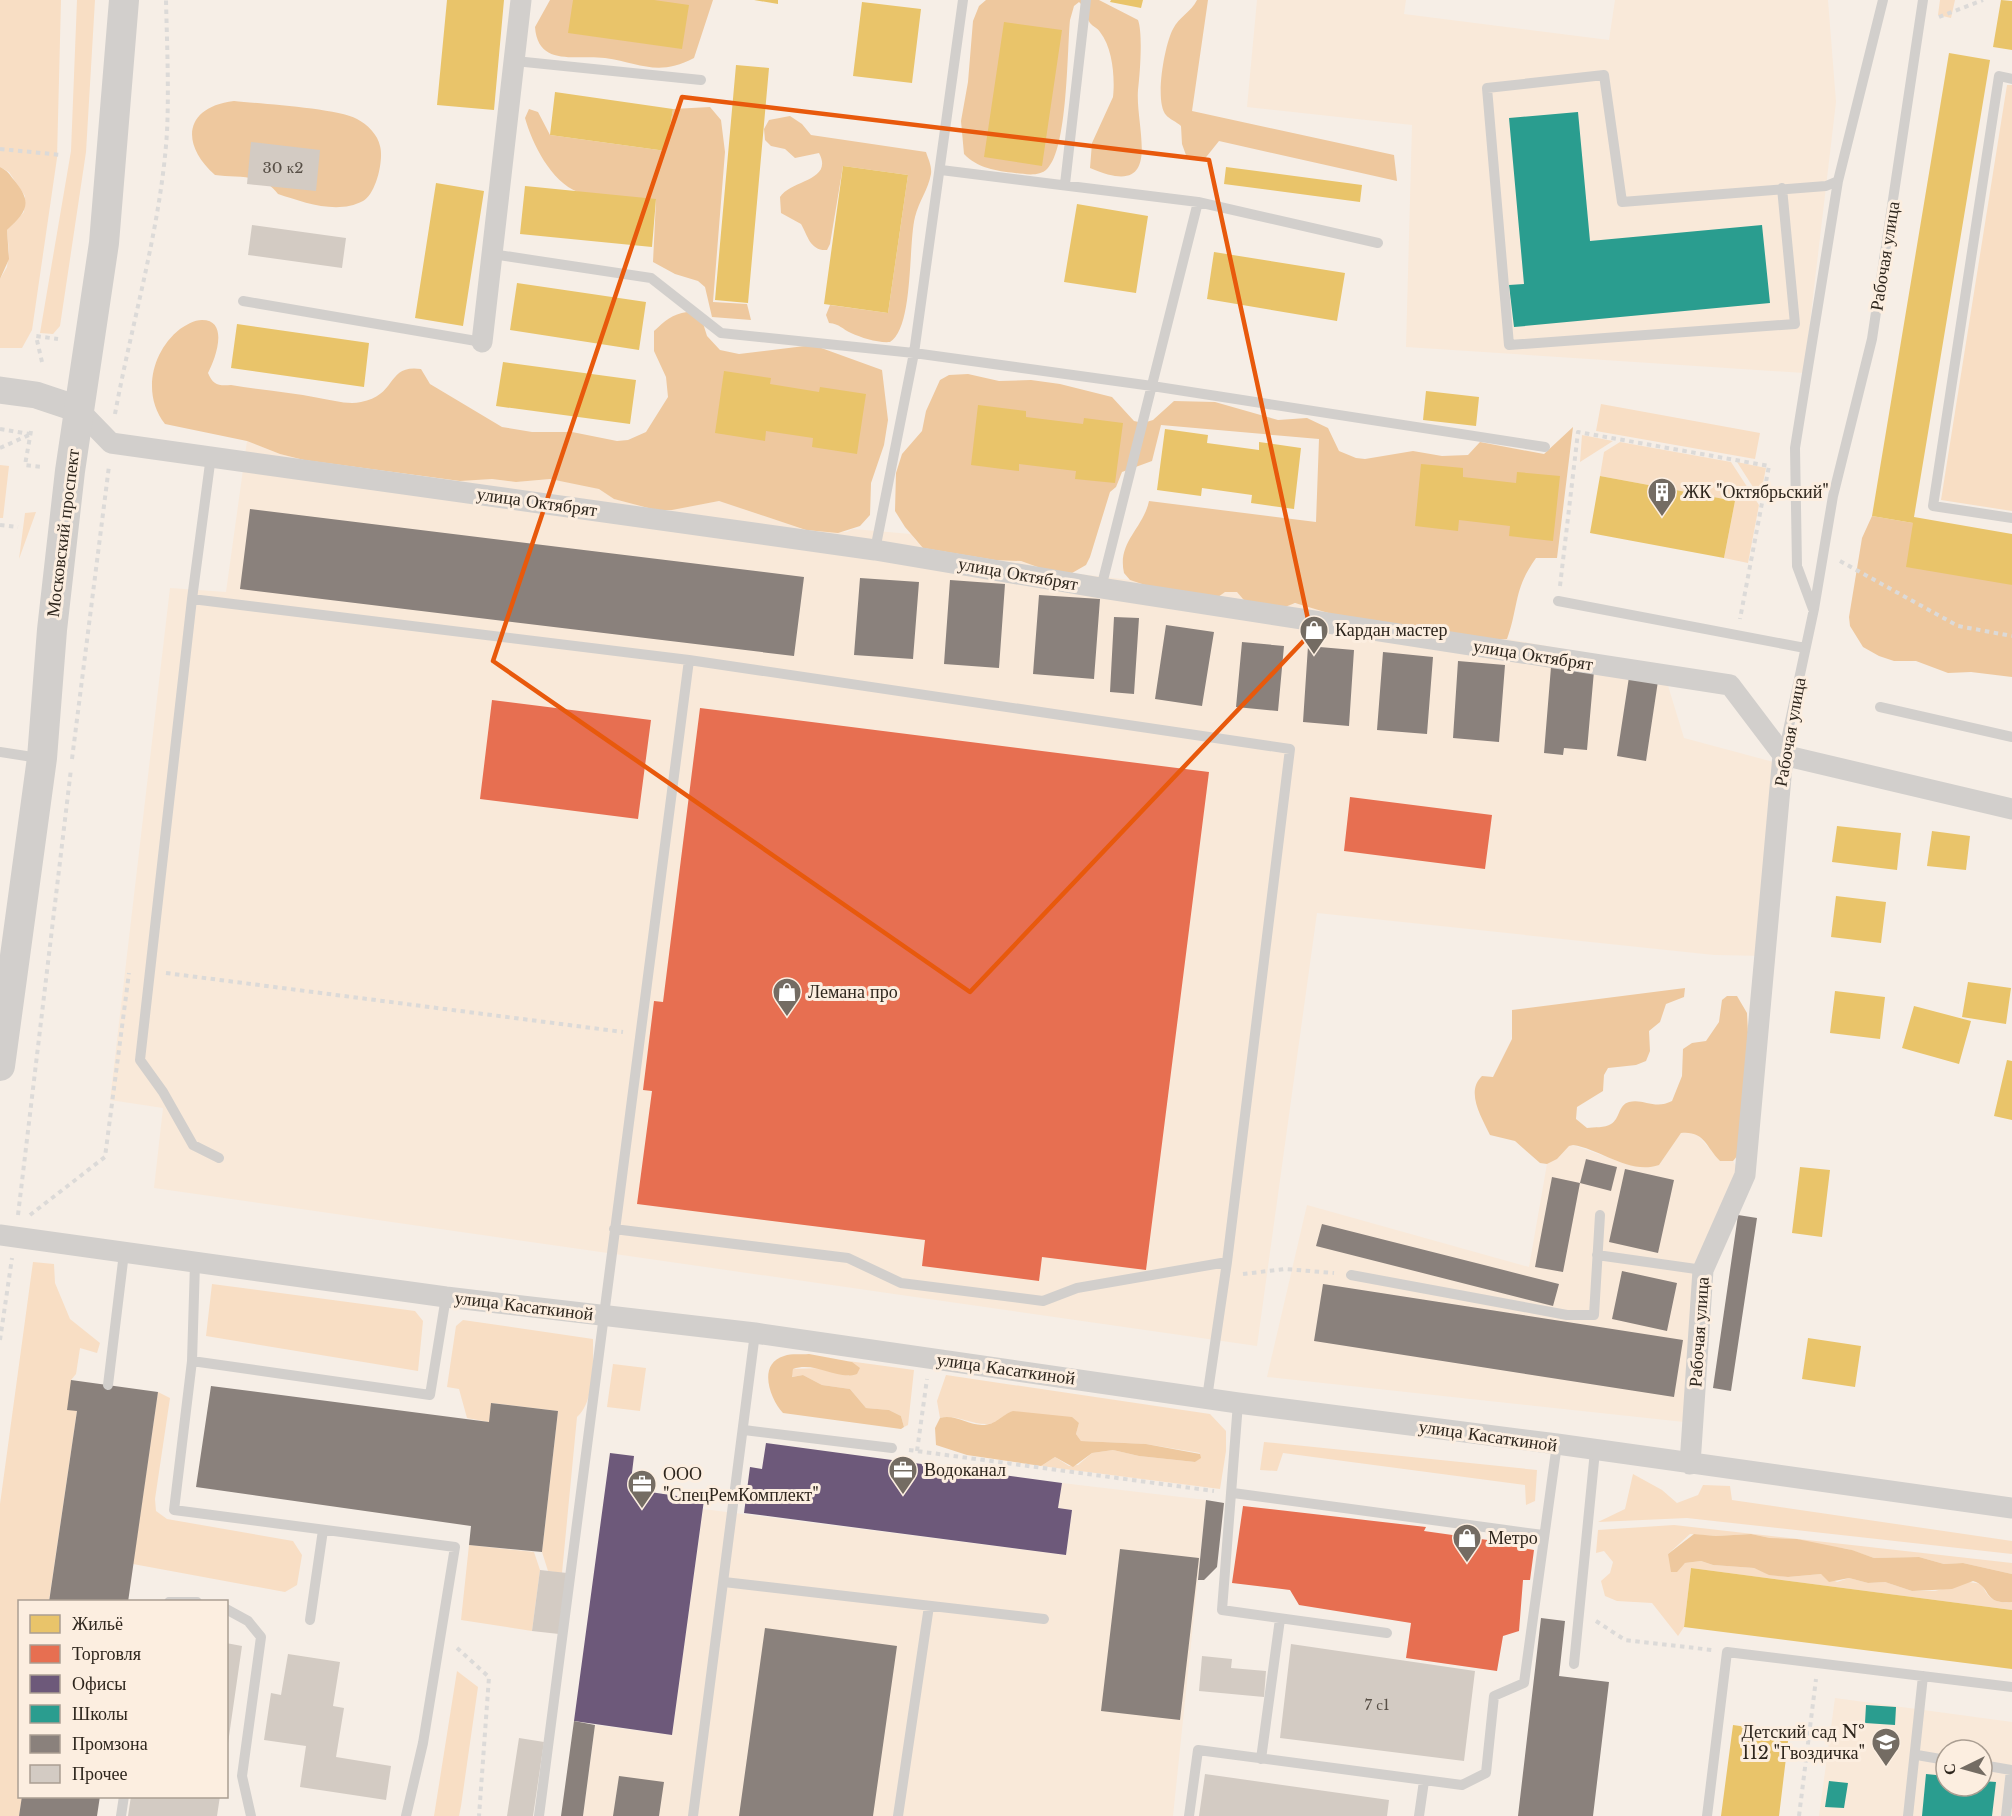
<svg xmlns="http://www.w3.org/2000/svg" width="2012" height="1816" font-family="'Libre Baskerville',serif">
<style>
.built{fill:#f9e9d9;fill-rule:evenodd}
.green{fill:#f8dec4}
.forest{fill:#eec89e}
.homes{fill:#e9c46a}
.shops{fill:#e76f51}
.offices{fill:#6d597a}
.schools{fill:#2a9d8f}
.industry{fill:#8a817c}
.building{fill:#d3cbc3}
.lines{fill:none;stroke-linecap:round;stroke-linejoin:round}
.path{stroke:#dcdad8;stroke-width:4;stroke-dasharray:4.5 4.5;stroke-linecap:butt}
.service{stroke:#d2cfcc;stroke-width:10}
.minor{stroke:#d2cfcc;stroke-width:21}
.tertiary{stroke:#d2cfcc;stroke-width:27}
.secondary{stroke:#d2cfcc;stroke-width:30}
.marked{fill:none;stroke:#e8590c;stroke-width:4.5;stroke-linejoin:round}
.labels{text-anchor:middle;dominant-baseline:central;stroke-width:6;stroke-linejoin:round;paint-order:stroke}
.number-label{font-size:15px;fill:#574f46}
.street-label{font-size:18px;fill:#2e261d;stroke:#fceee0}
.poi-label{font-size:18px;fill:#2e261d;stroke:#fceee0;text-anchor:start}
</style>
<rect width="100%" height="100%" fill="#f6eee6"/>
<path class="built" d="M1257 0H1406L1404 14 1609 40 1615 0H1828L1836 102 1804 373 1406 347 1412 125 1247 107Z
M247 441 280 454 304 460 436 478 460 481 492 479 516 482 550 479 583 485 600 489 614 499 663 511 719 501 806 530 847 532 853 529 911 534 917 542 1021 561 1046 570 1130 580 1148 586 1218 597 1225 592H1237L1243 598 1280 609 1287 604H1303L1473 641 1507 639 1662 666 1684 738 1788 766 1766 956 1714 955 1317 913 1257 1346 154 1188 163 1108 110 1100 170 588 226 592Z
M1681 1133H1696L1720 1161H1733L1740 1174 1694 1269 1684 1422 1267 1377 1307 1205 1529 1267 1547 1164 1557 1159 1569 1145H1573L1629 1165H1659Z
M1062 1483 1206 1500 1173 1816H583L595 1725 672 1735 703 1509 1066 1555 1072 1510 1058 1508Z
M1835 1698 2012 1722V1816H1819ZM1946 1750H1982V1786H1946Z"/>
<path class="green" d="M0 0H61L57 158 32 330 22 348H0V279L7 267 9 252 7 230 24 212 25 196 9 172 0 167Z
M77 0H95L86 152 60 326 53 334 40 333 71 151Z
M1940 0H1955L1951 18 1938 15Z
M2007 85H2012V511L1941 500Z
M1601 404 1760 433 1755 459 1596 431Z
M1582 435 1613 441 1580 462Z
M1620 442 1731 462 1759 505 1748 563 1724 558 1735 501 1600 476 1604 452Z
M1737 462 1766 468 1760 498Z
M0 465 9 466 3 518H0Z
M36 512 19 559 25 513Z
M33 1262 54 1264 55 1283 70 1319 100 1343 97 1353 80 1348 76 1374 71 1380 77 1411 49 1601 20 1602V1796L22 1797 19 1816H0V1504Z
M212 1284 415 1311 423 1321 418 1371 206 1336Z
M463 1320 593 1339C593 1362 595 1401 577 1417L562 1573 548 1571 542 1552 558 1411 492 1403 489 1422 467 1418 459 1389 447 1387 456 1326Z
M848 1361 914 1370 908 1425 904 1427 901 1416 889 1410 866 1408 850 1389 822 1385 803 1375 791 1377 793 1369 822 1368 849 1376 852 1362Z
M613 1364 646 1368 640 1411 607 1407Z
M946 1375 1210 1414 1226 1431V1451L1220 1489 1041 1466 1055 1457 1069 1466 1078 1465 1092 1453 1113 1450 1139 1456 1195 1462 1200 1453 1146 1444 1081 1441 1076 1434 1079 1423 1004 1416C985 1436 961 1412 940 1418L937 1401Z
M158 1392 170 1398 155 1499 156 1511 167 1519 293 1541 302 1555 297 1585 285 1592 133 1564Z
M1264 1442 1537 1470 1535 1501 1526 1505 1525 1485 1283 1453 1277 1471 1260 1470Z
M1633 1474 1662 1490 1677 1503 1698 1495 1703 1485 1730 1486 1732 1500 2012 1541V1554L1687 1518 1598 1522 1625 1509Z
M1674 1525 2012 1563V1574L1963 1563 1944 1564 1919 1557 1874 1558 1848 1549 1815 1544 1797 1539 1770 1538 1751 1534 1716 1536 1690 1534 1668 1554 1678 1569 1685 1563 1701 1561 1713 1565 1754 1568 1772 1575 1788 1577 1821 1574 1837 1582 1849 1578 1868 1583 1885 1582 1912 1591H1935L1969 1582 1982 1584C1987 1599 1997 1604 2012 1602V1610L1691 1568 1684 1627 1678 1636 1652 1603 1617 1601 1605 1596 1601 1581 1610 1573 1613 1562 1604 1551 1596 1553 1598 1530Z
M469 1545 534 1552 540 1570 532 1631 461 1620Z
M457 1671 478 1687 461 1806 459 1816H434Z"/>
<path class="forest" d="M550 0H713L694 58C658 77 640 63 605 58 577 54 538 68 535 27Z
M986 0H1099L1138 20C1143 33 1140 74 1138 90 1135 129 1166 201 1090 168L1092 143 1113 97C1115 79 1113 48 1100 32 1098 28 1093 27 1090 23 1085 16 1086 8 1079 2L1074 6 1070 20C1067 51 1068 149 1047 169 1039 177 1025 174 1015 173 997 171 977 168 964 154L961 121 968 82 973 21 979 6Z
M1197 0H1208L1192 111 1394 155 1397 181 1219 141 1203 161 1187 158 1182 144 1181 126C1177 122 1169 119 1166 115 1154 102 1165 43 1173 29 1179 17 1191 12 1197 0Z
M234 101C261 104 336 108 357 119 367 124 378 135 380 146 384 160 376 194 363 201 337 215 303 202 278 194 263 173 236 178 215 175 180 144 184 107 234 101Z
M710 107 721 120 725 152 713 302 747 304 751 320 712 317 705 287 698 281 675 274 653 262 656 200C636 197 596 198 578 192 551 182 532 143 525 118L529 109 538 112 550 135 666 151 673 109Z
M790 116 802 124 811 135 926 152C928 159 932 165 931 174 928 190 919 201 915 217 908 245 914 327 890 342 878 343 862 338 851 333 842 329 840 324 829 323L826 315 830 305 888 313 908 175 843 166 830 244 827 250C810 251 808 236 801 224L781 213 780 197C791 180 834 181 819 153L795 158 785 149 771 146 765 140 764 129 769 120Z
M0 167C8 171 9 174 14 180 33 203 27 211 7 230L9 259 0 279Z
M687 312 702 320 707 336 720 350 739 354 813 345 882 370 888 420 884 445 871 483 870 515 860 526 838 533 806 530 719 501 672 510H656L614 499 599 489 550 479 516 482 492 479 460 481 304 460 280 454 247 441 165 424C142 395 151 352 180 329 186 325 194 320 202 320 230 320 215 360 208 373 213 385 218 386 231 385 260 390 290 392 319 398 332 400 348 405 361 402 398 395 386 364 421 369L430 384 502 427 532 432H572L617 441 628 440 646 432 668 397 666 377 654 351V331C665 321 672 314 687 312Z
M968 374 999 381 1031 380 1060 384 1112 397 1134 421 1143 423 1153 420 1174 401 1215 402 1278 420 1307 418 1328 428 1339 451 1356 458 1365 459 1413 451 1442 456 1468 455 1480 442 1544 454 1573 427 1557 558H1536C1513 590 1519 606 1507 639L1473 641 1335 615 1295 603 1280 609 1249 606 1237 592H1225L1218 597 1148 586 1130 580 1124 573C1117 542 1143 529 1149 501L1316 522 1319 439 1161 425 1152 461 1122 472 1116 487 1110 492 1090 557 1086 565 1072 573 1046 570 1021 561 995 560 923 548 905 527 895 511 896 473 902 454 922 431 926 411 940 380 949 375Z
M1872 516 1913 523 2012 585V677L1971 672 1948 673 1916 661H1894L1879 656 1863 647 1850 626 1849 617 1862 538Z
M1685 988 1684 997 1666 1004 1660 1022 1649 1031 1650 1051 1646 1061 1636 1065 1608 1068 1604 1075 1603 1091 1577 1107 1576 1119 1587 1128C1594 1127 1605 1128 1611 1124 1620 1119 1618 1105 1629 1102 1643 1098 1655 1110 1672 1101L1682 1076 1683 1049 1692 1043 1706 1041 1719 1022 1722 1000 1727 996H1737L1747 1013 1748 1033 1738 1155 1733 1161H1720C1705 1146 1705 1131 1681 1133L1659 1165C1629 1175 1601 1149 1573 1145L1569 1146 1557 1159 1547 1164 1540 1163 1515 1141 1490 1135C1482 1118 1465 1092 1482 1076L1493 1077 1512 1039V1010Z
M809 1354 852 1362 860 1368 857 1374C837 1381 816 1361 793 1369L792 1377 803 1375 822 1385 850 1389 866 1408 889 1410 901 1416 904 1427 901 1429 783 1413C770 1399 757 1364 784 1356 792 1353 801 1355 809 1354Z
M1013 1411 1072 1417 1079 1423 1076 1434 1081 1441 1146 1444 1200 1454 1201 1458 1195 1462 1139 1456 1113 1450 1092 1453 1073 1467 1055 1457 1041 1466 967 1455 936 1445 935 1428 940 1418C955 1414 968 1425 982 1425 997 1425 1001 1415 1013 1411Z
M1694 1534 1716 1536 1751 1534 1770 1538 1797 1539 1852 1550 1874 1558 1919 1557 1944 1564 1963 1563 2012 1574V1602C1982 1605 1992 1586 1973 1581L1952 1589 1912 1591 1885 1582 1868 1583 1849 1578 1829 1582 1821 1574 1788 1577 1769 1575 1754 1568 1713 1565 1701 1561 1685 1563 1677 1572H1671L1668 1554Z"/>
<path class="homes" d="M447 0H504L494 110 437 105Z
M573 0H654L689 5 682 49 568 33Z
M754 0H778V4Z
M1111 0H1143L1141 8 1110 2Z
M2001 0 2012 1V50L1993 47Z
M862 2 921 9 912 83 853 76Z
M1004 22 1062 30 1042 166 984 157Z
M1949 53 1990 60 1914 517 2012 534V585L1906 567 1913 523 1872 516Z
M736 65 769 68 748 303 715 300Z
M555 92 673 109 666 151 550 135Z
M843 166 908 175 888 313 824 304Z
M1226 167 1362 185 1360 202 1224 184Z
M436 183 484 191 463 326 415 318Z
M525 186 656 199 652 247 520 234Z
M1077 204 1148 216 1136 293 1064 282Z
M1214 252 1345 273 1337 321 1207 299Z
M517 283 646 302 639 350 510 330Z
M237 324 369 343 364 387 231 368Z
M503 362 636 380 630 424 496 406Z
M724 371 771 378 770 384 819 392 820 387 866 394 857 454 812 447 813 438 766 431 765 441 715 433Z
M1426 391 1479 397 1476 426 1423 420Z
M978 405 1026 411V417L1083 424 1084 418 1123 423 1115 483 1075 479 1076 471 1019 464V471L971 465Z
M1165 429 1208 435 1207 443 1259 450V442L1301 448 1294 509 1251 503 1252 495 1202 488 1201 496 1157 490Z
M1421 464 1463 468V477L1516 483 1517 472 1560 476 1553 541 1509 536 1510 526 1459 520 1458 531 1415 526Z
M1600 476 1735 501 1724 558 1590 533Z
M1837 826 1901 833 1897 870 1832 862Z
M1932 831 1970 836 1966 870 1927 866Z
M1836 896 1886 902 1881 943 1831 937Z
M1968 982 2011 988 2006 1024 1962 1017Z
M1835 991 1885 997 1880 1039 1830 1033Z
M1914 1006 1971 1021 1959 1064 1902 1048Z
M2007 1060 2012 1061V1120L1994 1116Z
M1800 1167 1830 1170 1822 1237 1792 1233Z
M1808 1338 1861 1346 1855 1387 1802 1379Z
M1691 1568 2012 1610V1669L1684 1627Z
M1733 1725 1789 1733 1779 1816H1721Z"/>
<path class="shops" d="M492 700 651 720 638 819 480 799Z
M700 708 1209 772 1146 1270 1042 1257 1039 1281 922 1266 925 1240 637 1204 652 1091 643 1090 654 1001 663 1002Z
M1350 797 1492 815 1485 869 1344 851Z
M1243 1506 1426 1527 1424 1531 1509 1543 1510 1546 1534 1550 1530 1580H1523L1519 1631 1503 1636 1497 1671 1406 1658 1411 1623 1299 1605 1290 1590 1232 1583Z"/>
<path class="offices" d="M766 1443 1062 1483 1058 1508 1072 1510 1066 1555 744 1513 750 1467 762 1469Z
M610 1453 634 1456 630 1489 704 1500 672 1735 574 1721Z"/>
<path class="schools" d="M1578 112 1590 241 1762 225 1770 303 1514 327 1509 285 1524 284 1509 118Z
M1866 1705 1896 1707 1895 1725 1865 1723Z
M1926 1774 1946 1776V1786H1982V1781L1996 1782 1992 1816H1922Z
M1829 1781 1848 1783 1844 1808 1825 1807Z"/>
<path class="industry" d="M250 509 804 577 794 656 240 589Z
M860 578 919 582 913 659 854 655Z
M950 580 1005 584 999 668 944 664Z
M1039 595 1100 599 1094 679 1033 674Z
M1114 617 1139 618 1134 694 1110 692Z
M1166 625 1214 632 1202 706 1155 699Z
M1242 642 1284 646 1278 711 1236 707Z
M1308 646 1354 650 1349 726 1303 722Z
M1383 652 1433 657 1427 734 1377 730Z
M1458 661 1505 665 1499 742 1453 738Z
M1551 667 1594 671 1587 750 1564 748 1563 755 1544 753Z
M1629 677 1658 681 1646 761 1617 756Z
M1586 1159 1617 1167 1611 1191 1580 1183 1563 1272 1535 1267 1552 1177 1580 1183Z
M1625 1169 1674 1180 1658 1253 1609 1242Z
M1738 1215 1757 1218 1731 1391 1713 1388Z
M1322 1224 1559 1284 1553 1306 1316 1246Z
M1622 1271 1677 1283 1667 1331 1612 1319Z
M1323 1284 1683 1340 1674 1397 1314 1341Z
M71 1380 158 1392 128 1602H49L77 1411 67 1410Z
M211 1386 489 1422 491 1403 558 1411 542 1552 469 1545 471 1526 196 1487Z
M1206 1500 1224 1503 1217 1567 1204 1580H1198Z
M1120 1549 1199 1558 1180 1720 1101 1711Z
M1541 1618 1565 1621 1559 1676 1609 1682 1593 1816H1518Z
M765 1628 897 1646 873 1816H739Z
M574 1721 595 1725 583 1816H561Z
M619 1776 664 1782 659 1816H613Z
M22 1796H100L97 1816H19Z"/>
<path class="building" d="M251 142 320 150 316 191 247 184Z
M252 225 346 238 342 268 248 255Z
M540 1570 567 1573 559 1634 532 1631Z
M226 1643 242 1646 228 1743H226Z
M1291 1644 1475 1671 1464 1761 1280 1738Z
M288 1654 340 1662 333 1706 344 1708 336 1757 391 1766 386 1800 300 1787 306 1746 264 1740 271 1693 281 1695Z
M1202 1656 1232 1659 1231 1668 1266 1671 1264 1697 1199 1691Z
M519 1738 544 1742 533 1816H507Z
M1205 1774 1389 1800 1387 1816H1199Z
M131 1796H220L217 1816H128Z"/>
<g class="lines">
<path class="path" d="M1939 17 1983 0
M0 149 62 155
M42 362 36 336 58 339
M115 414C132 321 161 227 167 132 169 89 167 44 166 0
M0 429 29 434
M31 431 25 465 43 467
M0 448 29 435
M0 525 18 527
M1840 561 1958 626 2012 636
M1560 586 1578 432 1769 466 1740 619
M72 759 109 466
M166 973 623 1032
M18 1215 71 769
M30 1215 105 1157 129 973
M1243 1274 1285 1269 1334 1273
M0 1340 12 1258
M909 1450 1214 1491
M917 1451 927 1379
M1596 1621 1625 1640 1712 1650
M457 1648 489 1677 479 1816
M1799 1816 1816 1679"/>
<path class="service" d="M515 61 701 80
M2012 79 1999 76 1933 506 2012 518
M941 170 1198 202 1378 243
M1065 184 1086 0
M1782 188 1795 324 1509 345 1487 88 1604 75 1622 202 1826 186 1838 181
M492 254 651 278 721 333 914 353 1152 386 1545 447
M243 301 482 342
M211 456 192 599 689 660
M875 550 914 353 963 0
M1101 588 1198 202
M192 599 140 1060 163 1092 193 1145 219 1158
M1558 601 1805 648
M1813 609 1797 566 1795 448 1838 181 1883 0
M1880 707 2012 737
M0 752 39 758
M1783 754 1814 609 1833 496 1872 339 1923 0
M614 1229 848 1258 901 1283 1043 1301 1077 1288 1227 1262 1207 1398
M1597 1255 1703 1270
M1351 1275 1567 1315H1594L1600 1215
M192 1361 195 1263
M108 1385 124 1253
M1238 1403 1222 1610 1387 1633
M744 1430 892 1448
M1233 1493 1543 1535
M724 1582 1044 1619
M169 1602H197
M226 1609 248 1621 261 1637 242 1776 251 1816
M310 1620 323 1530
M1574 1664 1595 1451
M1917 1755 1946 1760
M1261 1759 1280 1619
M1982 1765 2011 1770 2006 1816
M121 1816 124 1796
M406 1816 423 1743 455 1547 174 1510 192 1361 430 1395 446 1297
M539 1816 689 660 1290 749 1227 1262
M693 1816 755 1333
M898 1816 929 1606
M1189 1816 1198 1750 1462 1785 1486 1773 1494 1696 1524 1683 1557 1444
M1419 1816 1424 1781
M1707 1816 1727 1652 2012 1687
M1908 1816 1923 1676"/>
<path class="minor" d="M482 342 521 0
M78 409 111 443 875 550 1101 588 1730 685 1783 755 2012 809
M0 1235 446 1297 755 1333 1238 1403 1557 1444 2012 1508
M1690 1464 1703 1270 1745 1175 1783 755"/>
<path class="tertiary" d="M0 390 36 395 78 409"/>
<path class="secondary" d="M0 1066 42 758 52 630 70 471 104 243 124 0"/>
</g>
<path class="marked" d="M682 97 1209 160 1311 633 970 992 493 661Z"/>
<defs>
<g id="building-pin" transform="scale(1.5)"><path d="M0 17L-7.5 6A9.5 9.5 0 1 1 7.5 6Z" fill="#746c63" stroke="#fceee0"/><path d="M-4-6H4V6H1V3H-1V6H-4ZM-2.5-4.3h1.7v1.8h-1.7ZM.8-4.3h1.7v1.8H.8ZM-2.5-1h1.7V.8h-1.7ZM.8-1h1.7V.8H.8Z" fill="#fff"/></g>
<g id="shop-pin" transform="scale(1.5)"><path d="M0 17L-7.5 6A9.5 9.5 0 1 1 7.5 6Z" fill="#746c63" stroke="#fceee0"/><path d="M-5-2.5h2.3a2.7 3.5 0 0 1 5.4 0H5L5.5 6h-11ZM-1.5-2.5h3a1.5 2.3 0 0 0-3 0Z" fill="#fff"/></g>
<g id="office-pin" transform="scale(1.5)"><path d="M0 17L-7.5 6A9.5 9.5 0 1 1 7.5 6Z" fill="#746c63" stroke="#fceee0"/><path d="M-6-3h4V-5.5h4V-3h4V5H-6ZM-1-4.5V-3h2v-1.5ZM-6 0V1H6V0Z" fill="#fff"/></g>
<g id="school-pin" transform="scale(1.5)"><path d="M0 17L-7.5 6A9.5 9.5 0 1 1 7.5 6Z" fill="#746c63" stroke="#fceee0"/><path d="M0-5L7-2L0 1L-7-2ZM-4 1L0 2.5L4 1V4Q0 6-4 4Z" fill="#fff"/></g>
</defs>
<g fill-rule="evenodd">
<use href="#building-pin" x="1662" y="492"/>
<use href="#shop-pin" x="1314" y="630"/>
<use href="#shop-pin" x="787" y="992"/>
<use href="#office-pin" x="903" y="1470"/>
<use href="#office-pin" x="642" y="1484"/>
<use href="#shop-pin" x="1467" y="1538"/>
<use href="#school-pin" x="1886" y="1742"/>
</g>
<g class="labels">
<g class="number-label">
<text x="283" y="167">30 к2</text>
<text x="1377" y="1704">7 с1</text>
</g>
<g class="street-label">
<text transform="translate(1885 256) rotate(-81)">Рабочая улица</text>
<text transform="translate(537 502) rotate(8)">улица Октябрят</text>
<text transform="translate(63 533) rotate(-83)">Московский проспект</text>
<text transform="translate(1018 574) rotate(10)">улица Октябрят</text>
<text transform="translate(1533 655) rotate(9)">улица Октябрят</text>
<text transform="translate(1790 732) rotate(-80)">Рабочая улица</text>
<text transform="translate(524 1306) rotate(7)">улица Касаткиной</text>
<text transform="translate(1699 1332) rotate(-86)">Рабочая улица</text>
<text transform="translate(1006 1369) rotate(8)">улица Касаткиной</text>
<text transform="translate(1488 1436) rotate(8)">улица Касаткиной</text>
</g>
<g class="poi-label">
<text x="1683" y="492">ЖК "Октябрьский"</text>
<text x="1335" y="630">Кардан мастер</text>
<text x="808" y="992">Лемана про</text>
<text x="924" y="1470">Водоканал</text>
<text x="663" y="1474">ООО<tspan x="663" dy="21">"СпецРемКомплект"</tspan></text>
<text x="1488" y="1538">Метро</text>
<text x="1865" y="1732" text-anchor="end">Детский сад №<tspan x="1865" dy="21">112 "Гвоздичка"</tspan></text>
</g>
</g>
<rect x="18" y="1600" width="210" height="198" fill="#fceee0" stroke="#aa9e92" stroke-width="1.5"/>
<rect x="30" y="1615" width="30" height="18" fill="#e9c46a" stroke="#aa9e92" stroke-width="1.5"/>
<text x="72" y="1630" font-size="18" fill="#2e261d">Жильё</text>
<rect x="30" y="1645" width="30" height="18" fill="#e76f51" stroke="#aa9e92" stroke-width="1.5"/>
<text x="72" y="1660" font-size="18" fill="#2e261d">Торговля</text>
<rect x="30" y="1675" width="30" height="18" fill="#6d597a" stroke="#aa9e92" stroke-width="1.5"/>
<text x="72" y="1690" font-size="18" fill="#2e261d">Офисы</text>
<rect x="30" y="1705" width="30" height="18" fill="#2a9d8f" stroke="#aa9e92" stroke-width="1.5"/>
<text x="72" y="1720" font-size="18" fill="#2e261d">Школы</text>
<rect x="30" y="1735" width="30" height="18" fill="#8a817c" stroke="#aa9e92" stroke-width="1.5"/>
<text x="72" y="1750" font-size="18" fill="#2e261d">Промзона</text>
<rect x="30" y="1765" width="30" height="18" fill="#d3cbc3" stroke="#aa9e92" stroke-width="1.5"/>
<text x="72" y="1780" font-size="18" fill="#2e261d">Прочее</text>
<g transform="translate(1964 1768) rotate(265)"><circle r="28" fill="#fceee0" stroke="#aa9e92" stroke-width="1.5"/>
<path d="M0-4.5L10 22L0 15L-10 22Z" fill="#746c63"/>
<text y="-9" font-size="16" font-weight="bold" text-anchor="middle" fill="#2e261d">С</text>
</g>
</svg>
